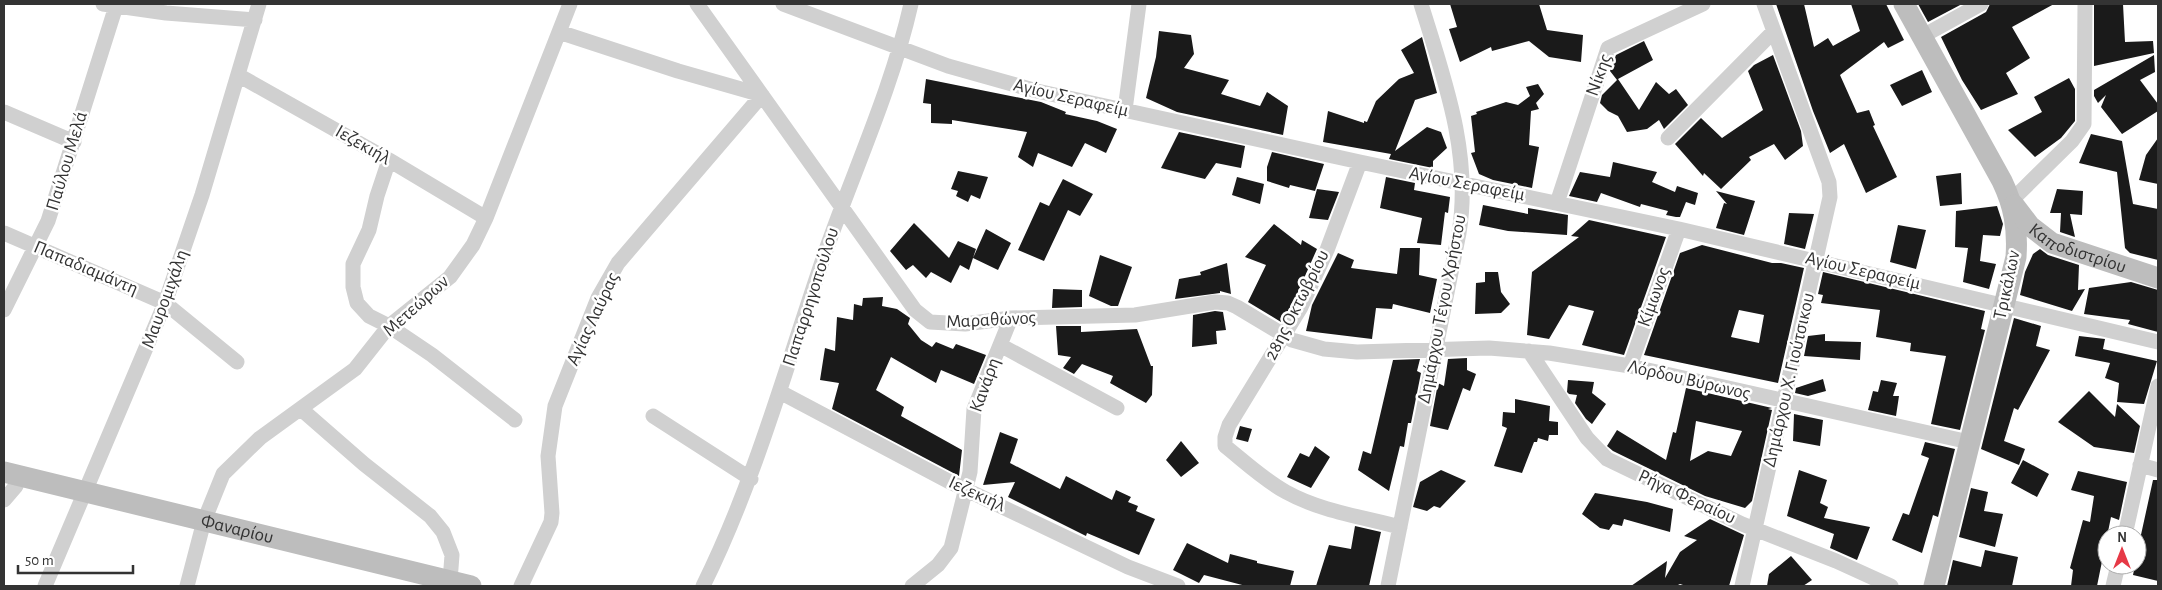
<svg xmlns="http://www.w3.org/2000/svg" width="2162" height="590" font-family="'Alegreya Sans',sans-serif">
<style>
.building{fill:#1a1a1a;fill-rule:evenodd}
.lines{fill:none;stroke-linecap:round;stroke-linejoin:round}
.street{stroke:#d0d0d0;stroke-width:15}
.secondary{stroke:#bdbdbd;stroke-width:21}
.labels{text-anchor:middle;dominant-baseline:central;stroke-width:5;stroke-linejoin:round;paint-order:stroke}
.street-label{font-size:19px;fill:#333;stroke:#fff}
</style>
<rect width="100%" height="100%" fill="#fff"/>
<path class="building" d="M1450 4H1539L1547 30 1583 35 1581 62 1549 57 1529 41 1492 51 1491 47 1460 62 1449 29 1457 27Z
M1776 4H1804L1814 47 1828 38 1833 46 1860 31 1851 4H1886L1904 40 1888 48 1884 42 1840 75 1857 113 1869 110 1875 125 1873 126 1897 177 1866 193 1844 144 1830 153 1813 111Z
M1918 4H1962L1928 22Z
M1990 4H2054L2012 27 2030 58 2006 73 2018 94 1981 110 1962 80 1941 37 1986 12Z
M2094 4H2123L2125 42 2153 41 2154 53 2094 66Z
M1159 31 1191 35 1194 54 1184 68 1229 80 1221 94 1260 106 1267 92 1288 106 1283 135 1177 112 1146 98 1156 57Z
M1422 37 1437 93 1415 100 1395 151 1427 127 1441 132 1447 148 1433 161V168L1389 159 1391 154 1323 142 1328 111 1364 123V121L1367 122 1376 101 1399 79 1414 73 1401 50Z
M1644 41 1653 60 1618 79 1639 110 1656 82 1669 94 1676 89 1688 105 1664 129 1659 120 1647 129 1627 132 1618 116 1608 111 1600 103 1602 95 1617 80 1610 71 1616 55Z
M1773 55 1801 131 1803 146 1785 160 1774 144 1749 157 1751 160 1721 189 1704 173 1703 176 1675 144 1701 118 1722 138 1763 110 1748 71 1754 65Z
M2154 55 2155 72 2140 80 2158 104V111L2122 134 2101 107 2106 95 2098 103 2094 96V90Z
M1922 70 1932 92 1902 106 1890 85Z
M2069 78 2075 89V121L2061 138 2035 157 2008 130 2042 112 2034 97Z
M926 79 1041 102 1066 112 1065 114 1097 121 1117 129 1106 153 1085 143 1072 167 1038 153 1033 167 1018 157 1027 132 952 120V124L931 123V104L923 103Z
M1538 84 1544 94 1536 103 1539 109 1531 111 1529 145 1539 147 1532 188 1493 180 1479 174 1471 153 1475 152 1471 116 1477 114 1476 112 1506 102 1518 105 1530 96 1526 87Z
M1179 132 1245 146 1241 168 1216 163 1205 179 1161 168Z
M2091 134 2122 141 2133 204 2158 209V260L2130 253 2125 248 2117 172 2079 163Z
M2158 138V184L2139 180 2146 155Z
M1272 152 1324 164 1315 191 1290 185 1289 188 1267 181V167Z
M1613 162 1657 172 1652 182 1675 192 1677 186 1698 193 1695 205 1686 202 1680 217H1676L1666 215 1668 211 1641 204 1640 207 1601 193 1597 202 1569 196 1580 172 1610 177Z
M958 171 988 177 980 199 971 195 968 202 956 196 958 191 951 189Z
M1961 173 1962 204 1940 206 1936 176Z
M1237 177 1264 184 1260 204 1232 195Z
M1386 177 1415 183 1414 190 1450 197 1448 213 1445 212 1441 245 1417 243 1422 218 1380 208Z
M1063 179 1093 194 1080 216 1068 210 1044 261 1018 250 1040 202 1049 206Z
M1317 189 1339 192 1328 220 1309 218Z
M2057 189 2083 191 2082 215 2070 214 2075 237 2060 232 2061 213H2050Z
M1716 191 1755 201 1744 235 1716 228 1724 203 1727 204Z
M1483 205 1528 214V208L1568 215 1567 235 1508 231 1479 225Z
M1997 206 2003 224 2000 236 1983 235 1980 261 1996 264 1989 289 1963 282 1968 248 1955 247 1956 211Z
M1789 213 1814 214 1805 249 1784 244Z
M1589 220 1666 237 1624 355 1582 345 1594 311 1569 305 1549 339 1527 335 1532 272 1579 237 1571 236Z
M914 223 949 258 958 241 976 249 969 270 960 265 951 283 931 272 926 278 913 265 906 270 890 251Z
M1274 224 1301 245 1302 240 1317 249 1293 303 1281 322 1248 302 1266 265 1245 257Z
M1898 225 1926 230 1916 269 1890 262Z
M986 229 1011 243 998 270 973 258Z
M1702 245 1772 263H1781L1804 268 1778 383 1644 355 1680 253ZM1739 310 1764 315 1759 343 1731 337Z
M1400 248H1420L1419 275 1437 279 1430 313 1393 304 1392 309 1376 308 1372 339 1306 331 1312 305 1338 253 1354 260 1351 268 1397 274Z
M2040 249 2048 255 2079 265 2078 290 2085 289 2072 311 2020 295 2025 272 2033 254Z
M1100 255 1132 267 1118 306H1111L1089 296Z
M1227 263 1231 294 1220 291V293L1175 299 1179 279 1201 275 1200 272Z
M1485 272H1498L1501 292 1510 304 1501 313 1475 314 1476 283 1485 282Z
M1823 272 1985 311 1981 329 1985 330 1960 430 1931 424 1946 356 1910 351 1911 343 1876 337 1880 310 1821 303 1823 295 1818 294Z
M2131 282 2158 290V332L2128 324 2130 320 2084 314 2089 288Z
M1053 289 1082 290V307L1052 308Z
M883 297 882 306 897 309 910 318 908 324 921 340 932 347 936 342 953 349 956 344 986 355 974 384 941 370 936 383 891 357 876 390 904 407 901 416 962 450 959 476 832 409 839 383 820 380 825 348 835 351 837 317 853 320 854 304 862 306 863 298Z
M1215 311 1223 312 1226 330 1216 331 1217 344 1192 347 1193 315Z
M2014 318 2041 326 2036 346 2050 350 2018 410 2014 408 2004 441 2025 449 2019 465 1981 449Z
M1056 326H1081V332L1137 329 1151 366H1153L1152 395 1146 403 1110 383 1113 376 1082 364 1074 374 1063 368 1071 357 1058 355Z
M1825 334V341L1861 342 1860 360 1804 356 1808 336Z
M2079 336 2105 339 2103 349 2157 361 2144 404 2117 402 2119 383 2105 378 2110 363 2075 356Z
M1467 358V370L1476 374 1470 391 1463 388 1448 430 1430 426 1438 383 1444 386 1448 359Z
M1420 359 1417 371 1421 373 1411 423H1408L1404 447 1400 446 1389 491 1358 470 1363 451 1371 454 1393 360Z
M1823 379 1826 391 1808 396 1795 393 1796 388Z
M1568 380 1594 382 1592 393 1606 404 1592 424 1586 419 1575 403 1577 395 1569 394 1567 392Z
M1881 380 1897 383 1893 396H1899L1896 416 1868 410 1873 391 1878 392Z
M1686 388 1772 408 1768 409 1772 410 1752 501 1745 508 1705 496 1613 451 1607 446 1617 430 1666 460 1673 432 1676 433ZM1696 421 1742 431 1731 456 1708 451 1690 461Z
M2089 391 2115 417 2117 404 2140 426 2134 453 2094 447 2058 422Z
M1515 399 1550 406 1549 421 1558 422V435H1549L1548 441 1538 438 1537 442H1534L1522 473 1494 466 1507 428 1502 426 1503 412 1515 413Z
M1794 414 1823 420 1820 446 1793 441Z
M1240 426 1252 429 1248 442 1236 439Z
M1000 432 1018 439 1010 463 1060 489 1066 476 1112 500 1116 490 1131 497 1128 502 1138 506 1136 511 1155 519 1139 555 1087 533 1086 536 1008 497 1015 482 983 485Z
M1181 441 1199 463 1181 477 1166 460Z
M1925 442 1955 449 1938 517 1933 515 1922 553 1892 540 1903 513 1909 515 1929 458 1921 455Z
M1315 446 1330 457 1311 488 1287 477 1300 453 1309 457Z
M2023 460 2049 474 2037 497 2011 483Z
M1441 470 1466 481 1440 508 1434 506 1427 511 1413 507 1420 482Z
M1799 470 1827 480 1820 503 1828 507 1824 518 1870 527 1857 560 1830 548 1834 534 1787 516Z
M2078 471 2127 482 2119 520 2111 517 2097 586H2071L2073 570 2070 568 2083 520 2090 522 2094 496 2071 490Z
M2153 480H2158V581L2133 575 2135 565H2137V553Z
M1971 488 1988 492 1984 511 2003 514 1995 547 1959 537Z
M1595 493 1647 502 1673 509 1670 532 1624 519 1622 526 1613 524 1609 530 1600 528 1582 514Z
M1710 519 1744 535 1729 586H1686L1680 584 1676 586H1631L1667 561 1665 578 1680 552 1697 540 1684 536Z
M1355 526 1381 532 1369 586H1316L1329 545 1351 549Z
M1187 543 1228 563 1230 554 1257 561V563L1294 571 1290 586H1246L1204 575 1199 583 1173 570Z
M1985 550 2018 557 2012 586H1947L1953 560 1981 567Z
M1791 556 1812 580 1803 586H1767L1769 574Z"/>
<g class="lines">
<path class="street" d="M103 4 166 13 255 20
M697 4 915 310 930 322 965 324 1011 318 1135 315 1215 302 1228 303 1237 307 1292 340 1324 349 1357 352 1489 348 1549 353 1630 366 1969 442
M783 4 948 66 1037 91 1360 162 1679 229 2158 342
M1921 37 1981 4
M238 75 389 160 486 218
M1125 110 1139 4
M4 112 74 142
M1668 138 1774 31
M389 160 377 196 369 230 353 264V287L357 303 369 316 389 326 432 355 515 420
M1360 162 1327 250 1301 307 1229 425 1225 437V446C1245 462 1264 480 1286 492 1320 511 1363 517 1400 527
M2011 201 2072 141 2084 124 2085 4
M1557 203 1608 48 1703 4
M4 233 165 303 237 362
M4 310 48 221 116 6
M1000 345 1117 408
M1529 351 1587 438 1607 459 1742 524 1836 561 1891 586
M1630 366 1679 229
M780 392 950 482 1128 567 1178 586
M301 409 364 464 430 516 443 532 452 555 450 581
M653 416 751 479
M2140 465 2158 470
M4 500 16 486 20 476
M2125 535 2158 386
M45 586 165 303 202 195 259 4
M187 586 204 521 223 474 260 438 355 369 389 326 450 277 473 245 486 218 570 4
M521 586 551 522 552 513 548 456 555 406 598 298 618 263 762 95 678 71 559 32
M703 586C756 479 787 363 826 250 855 168 892 88 911 4
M912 586 938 565 951 548 970 472 974 409 1011 318
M1388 586 1459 233C1472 154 1444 78 1421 4
M1742 586 1830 197 1829 182 1764 4
M2113 586 2118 565"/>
<g class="secondary">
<path d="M1904 4 2002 181C2014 206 2018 228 2016 257L1934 586"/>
<path id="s1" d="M2014 205 2030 226 2052 243 2158 278"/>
<path id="s2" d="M4 472 471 586"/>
</g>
</g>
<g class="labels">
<g class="street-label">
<text transform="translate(1599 75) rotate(-70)">Νίκης</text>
<text transform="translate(1071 98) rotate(13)">Αγίου Σεραφείμ</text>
<text transform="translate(363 145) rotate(30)">Ιεζεκιήλ</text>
<text transform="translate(67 161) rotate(-73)">Παύλου Μελά</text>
<text transform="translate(1467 184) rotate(11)">Αγίου Σεραφείμ</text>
<text stroke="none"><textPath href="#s1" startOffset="80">Καποδιστρίου</textPath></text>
<text transform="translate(86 268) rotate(23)">Παπαδιαμάντη</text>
<text transform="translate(1863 271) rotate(13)">Αγίου Σεραφείμ</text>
<text transform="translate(2007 285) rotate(-78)">Τρικάλων</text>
<text transform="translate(811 297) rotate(-72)">Παπαρρηγοπούλου</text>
<text transform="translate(1654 297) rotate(-70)">Κίμωνος</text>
<text transform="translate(165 299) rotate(-70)">Μαυρομιχάλη</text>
<text transform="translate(1297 305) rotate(-63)">28ης Οκτωβρίου</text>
<text transform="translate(416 306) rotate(-42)">Μετεώρων</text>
<text transform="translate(1442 309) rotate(-79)">Δημάρχου Τέγου Χρήστου</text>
<text transform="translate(593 319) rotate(-65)">Αγίας Λαύρας</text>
<text transform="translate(991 320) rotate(-3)">Μαραθώνος</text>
<text transform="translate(1689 380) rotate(13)">Λόρδου Βύρωνος</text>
<text transform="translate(1789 380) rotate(-77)">Δημάρχου Χ. Γιούτσικου</text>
<text transform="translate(985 385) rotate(-70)">Κανάρη</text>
<text transform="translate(977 494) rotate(25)">Ιεζεκιήλ</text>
<text transform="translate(1687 497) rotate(25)">Ρήγα Φεραίου</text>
<text stroke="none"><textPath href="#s2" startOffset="240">Φαναρίου</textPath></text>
</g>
</g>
<rect width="2162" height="590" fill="none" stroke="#333333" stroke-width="10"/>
<g transform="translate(2122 550)"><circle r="24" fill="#ffffff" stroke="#adadad"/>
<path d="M0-4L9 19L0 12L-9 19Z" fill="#e63946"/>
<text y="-8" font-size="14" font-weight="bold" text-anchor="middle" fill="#333333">N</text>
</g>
<path d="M18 565v8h115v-8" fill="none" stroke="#333333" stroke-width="2.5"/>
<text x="25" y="565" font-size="15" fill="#333333" stroke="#ffffff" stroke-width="4" paint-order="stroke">50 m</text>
</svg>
